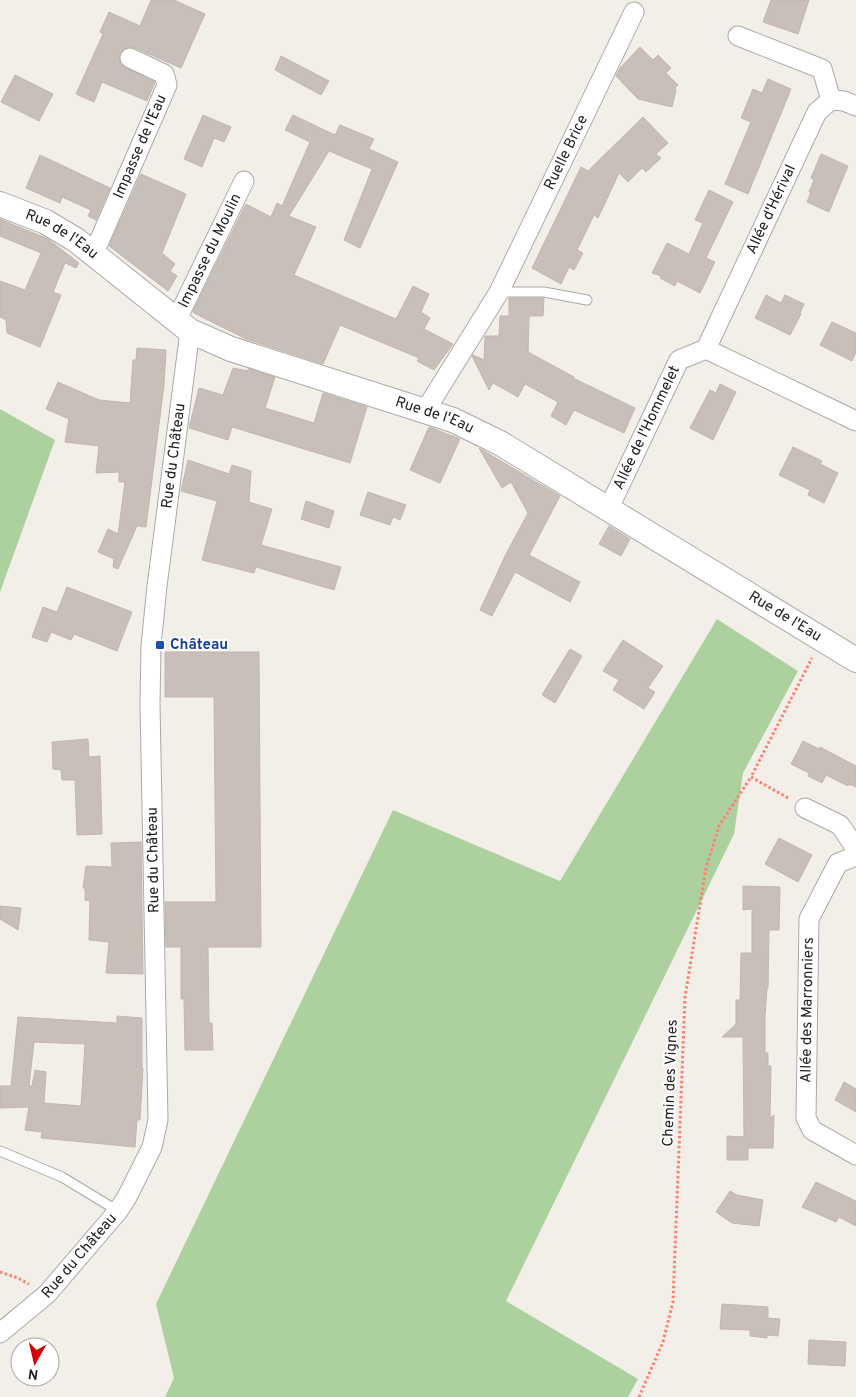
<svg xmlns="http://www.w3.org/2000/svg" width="856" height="1397" font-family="Overpass,sans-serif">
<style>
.forest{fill:#add19e}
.building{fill:#c7bfb8;stroke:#c4b6ab;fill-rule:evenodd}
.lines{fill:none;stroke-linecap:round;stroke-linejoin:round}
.service-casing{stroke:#a9a9a9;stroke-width:11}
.minor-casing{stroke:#a9a9a9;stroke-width:21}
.tertiary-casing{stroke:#a9a9a9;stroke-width:26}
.path{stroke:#fa8072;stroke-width:3;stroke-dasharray:2.5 2.5;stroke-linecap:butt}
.service{stroke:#fff;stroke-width:9}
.minor{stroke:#fff;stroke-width:19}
.tertiary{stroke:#fff;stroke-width:24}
.transit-dot{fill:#1a4fb4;stroke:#fff;stroke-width:2}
.labels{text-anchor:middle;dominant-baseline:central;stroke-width:4;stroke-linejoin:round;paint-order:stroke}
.street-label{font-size:15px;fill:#222;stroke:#fff}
.transit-label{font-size:15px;font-weight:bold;fill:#164399;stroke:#fff;text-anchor:start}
</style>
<rect width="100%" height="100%" fill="#f2efe9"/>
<path class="forest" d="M0 409 55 440 0 592Z
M717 619 798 671 743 773 734 834 506 1301 638 1379 628 1397H165L174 1378 156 1304 393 810 560 881Z"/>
<path class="building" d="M151 0H174L205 14 181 68 135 48 129 47 123 49 120 54 119 59 121 65 155 82 147 101 102 82 94 102 76 94 103 34 100 32 109 12 140 26Z
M771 0H809L798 34 763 22Z
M640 47 653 60 658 55 671 68 666 73 678 85 675 88 676 90 672 107 638 99 616 76 620 68Z
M281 56 329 81 321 95 275 70Z
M15 75 53 94 39 121 1 102Z
M768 79 791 89 748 194 725 184 751 122 741 118 753 89 762 93Z
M203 115 231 127 224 142 214 138 202 167 184 159Z
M293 115 335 135 340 125 374 139 369 149 398 162 360 248 344 240 372 169 329 151 289 216 316 227 294 275 396 319 413 286 429 294 421 312 430 318 424 329 453 344 434 370 417 361 419 358 340 325 323 364 246 339 194 313 193 311 246 204 271 217 277 203 282 206 310 142 285 130Z
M643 117 668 143 656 154 661 158 646 172 642 168 628 182 619 173 598 218 594 215 577 250 583 253 574 270 569 267 561 284 532 268 581 167 588 171Z
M821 154 848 166 829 212 807 202 811 192H809L814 180 811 178Z
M40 155 110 188 96 220 88 216 91 210 62 197 60 203 26 188Z
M141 174 186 194 162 253 175 264 170 271 177 276 168 291 109 246Z
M709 190 733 202 706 258 715 262 700 293 677 281 675 286 660 278 661 276 652 273 667 243 689 254 703 223 695 220Z
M0 219 48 239 79 263 76 268 65 263 53 292 61 295 40 347 7 333 6 320 0 317V281L25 290 41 253 0 236Z
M766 295 781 303 785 295 804 304 800 313 801 314 790 335 755 318Z
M509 298H544L543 316H529L528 352 574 377 573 378 635 408 624 433 574 410 566 425 551 416 558 402 525 384 518 397 493 383 489 390 472 356 473 355 484 360 485 336H499L500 316H509Z
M832 322 856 333V352L852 361 820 345Z
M137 348 166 350 164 385 146 527 137 526 118 569 113 567 114 559 98 552 108 529 118 534 125 482H119V472L96 473 99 446 65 442 69 419 46 409 58 382 99 400 130 403 133 360H136Z
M233 368 248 371V369L275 377 265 408 314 423 323 393 367 407 350 463 232 427 228 440 189 428 199 388 223 395Z
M720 384 736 392 713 440 690 428 710 390 716 393Z
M429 427 460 439 440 483 410 470Z
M793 447 822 461 820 464 838 473 824 503 808 495 810 490 779 475Z
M479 448 560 496 529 555 580 582 570 602 515 572 492 616 480 610 506 554 528 513 511 482 502 488Z
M188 460 229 474 232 465 251 471 249 502 272 509 261 545 341 567 334 590 256 567 254 573 202 560 217 501 181 491Z
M368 492 406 505 400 520 393 517 390 525 360 515Z
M306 501 334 511 329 528 301 519Z
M609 526 630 539 621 556 599 544Z
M67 587 132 612 117 651 74 634 71 640 51 632 47 642 32 637 43 607 57 612Z
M623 640 663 666 648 688 655 692 644 709 613 690 619 680 603 671Z
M570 649 582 656 555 703 542 695Z
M165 652H259L261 947H208L209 1023H212L213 1050H185L184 999H181V947H166L165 902H216L214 697H165Z
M88 739 89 757 100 756 102 834 77 835 75 780H62L61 770 53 769 52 742Z
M803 741 819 749 820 747 856 766V787L849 784 848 786 826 775 822 783 808 776 809 773 791 764Z
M779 838 812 855 798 882 765 864Z
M141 842 143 974 106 973 109 942 89 940 90 901 85 900V888H83L86 866 112 867 111 843Z
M743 886 780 887 779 930H769L768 988H767L765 1016V1053H768V1066H771L770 1118 774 1115 773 1148H748V1160H727V1136L744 1137 743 1037H722L736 1024V1000H740L741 953H752V909L743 910Z
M0 906 21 908 18 930 0 919Z
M117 1016 142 1018V1068H143L140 1120H137L135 1147 41 1138 42 1132 25 1130 29 1107 0 1108V1086H11L18 1017 117 1023ZM34 1042 85 1044 81 1106 44 1103 46 1072 35 1070 32 1086H29Z
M844 1082 856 1089V1112L835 1100Z
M816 1182 856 1201V1226L839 1217 836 1222 802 1207Z
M730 1191 737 1195 763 1200 759 1226 732 1223 716 1212Z
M722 1304 768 1307V1318L780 1319 778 1336 767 1335V1338L750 1336V1330L720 1329Z
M809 1340 846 1342 845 1366 808 1364Z"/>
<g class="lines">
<g class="service-casing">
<path id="service" d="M499 292H544L587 300
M0 1151 62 1177 118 1211"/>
</g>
<g class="minor-casing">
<g id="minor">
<path d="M738 36 822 69 831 100"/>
<path id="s1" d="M94 253 167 85 164 74 130 58"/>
<path id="s2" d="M176 321 244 181"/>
<path id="s3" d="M706 349 817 112 831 100 844 101 856 106"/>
<path id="s4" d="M425 411 499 292 634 12"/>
<path id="s5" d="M608 510 679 360 706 349 856 421"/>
<path d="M805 808 840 825 856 849"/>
<path d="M856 856 838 863 809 919 806 1118 812 1130 856 1155"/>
<path id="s6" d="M0 1333 47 1294 118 1211 127 1197 152 1147 158 1120 150 703 151 646 157 586 190 331"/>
</g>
</g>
<g class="tertiary-casing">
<g id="tertiary">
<path id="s7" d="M0 204 46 222 76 240 190 331 231 349 453 420 500 443 856 660"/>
</g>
</g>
<path class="path" d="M788 798 751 777 812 658
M0 1272 18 1278 29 1284
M639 1397 663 1342 673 1302 685 997 706 868 719 826 751 777"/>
<use href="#service" class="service"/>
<use href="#minor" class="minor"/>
<use href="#tertiary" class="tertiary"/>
</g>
<rect class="transit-dot" x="155" y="640" width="10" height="10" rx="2.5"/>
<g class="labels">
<g class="street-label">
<text stroke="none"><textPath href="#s1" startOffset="116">Impasse de l'Eau</textPath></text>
<text stroke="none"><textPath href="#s4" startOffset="295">Ruelle Brice</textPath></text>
<text stroke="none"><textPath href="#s3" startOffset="154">Allée d'Hérival</textPath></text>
<text stroke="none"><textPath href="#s7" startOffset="69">Rue de l'Eau</textPath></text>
<text stroke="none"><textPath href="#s2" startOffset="78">Impasse du Moulin</textPath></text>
<text stroke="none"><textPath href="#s7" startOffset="489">Rue de l'Eau</textPath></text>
<text stroke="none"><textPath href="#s5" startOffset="91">Allée de l'Hommelet</textPath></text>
<text stroke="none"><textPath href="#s6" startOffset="936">Rue du Château</textPath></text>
<text stroke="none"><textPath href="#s7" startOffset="894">Rue de l'Eau</textPath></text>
<text transform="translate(154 860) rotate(-91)">Rue du Château</text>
<text transform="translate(808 1010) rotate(-89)">Allée des Marronniers</text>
<text transform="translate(671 1083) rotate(-88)">Chemin des Vignes</text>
<text stroke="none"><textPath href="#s6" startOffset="111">Rue du Château</textPath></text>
</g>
<g class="transit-label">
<text x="170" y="645">Château</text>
</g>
</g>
<g transform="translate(35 1362) rotate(188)"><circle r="24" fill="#ffffff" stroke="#a7a7a7"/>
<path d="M0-4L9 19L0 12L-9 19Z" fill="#d40000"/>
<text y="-8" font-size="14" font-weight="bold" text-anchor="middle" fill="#222222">N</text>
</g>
</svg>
